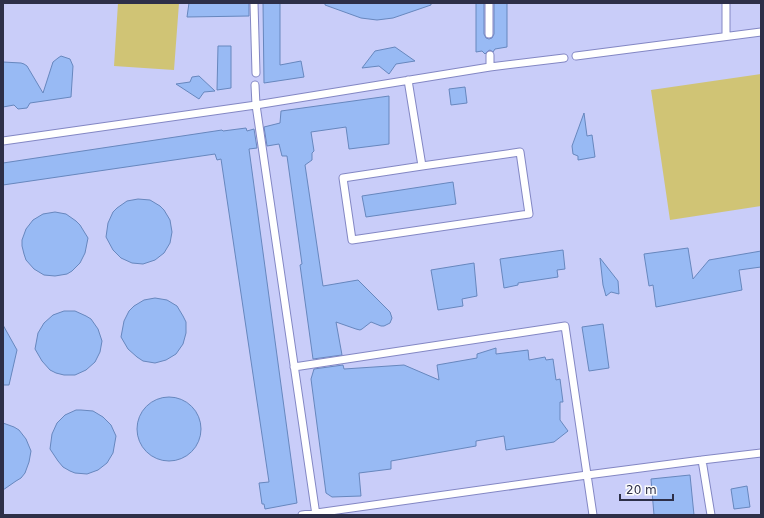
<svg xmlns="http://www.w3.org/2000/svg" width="764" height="518" font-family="'DejaVu Sans',sans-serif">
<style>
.built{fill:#c9cdf9}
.water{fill:#d0c475}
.building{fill:#98baf4;stroke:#6787be}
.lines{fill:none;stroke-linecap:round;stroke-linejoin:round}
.lane-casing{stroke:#8387c4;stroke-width:9}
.lane{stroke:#fff;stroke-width:7}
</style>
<rect width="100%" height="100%" fill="#d6d9f3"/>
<path class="built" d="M3 3H761V515H3Z"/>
<path class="water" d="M118 3H179L174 70 114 66Z
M761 74V206L670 220 651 90Z"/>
<path class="building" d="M189 3H249V16L187 17Z
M263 3H280V65L301 61 304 77 264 83Z
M325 3H431V5L393 18 377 20 361 18 325 5Z
M476 3H484V34L486 38 489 39 492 38 494 34V3H507V47L495 49 493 52 490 50 488 51 485 54 482 51 476 52Z
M218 46H231V88L217 90Z
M395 47 415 61 396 64 389 74 379 66 362 68 375 51Z
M61 56 70 59 73 66 71 97 30 103 27 108 18 109 14 105 3 107V62L21 63 24 64 27 66 43 93 53 62 58 58Z
M199 76 215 91 204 92 199 99 176 84 190 82 192 77Z
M465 87 467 103 451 105 449 89Z
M389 96V144L349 149 346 127 311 132 314 151 312 153V160L305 165 323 286 358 280 390 312 392 318 390 323 384 326H381L371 322 362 329 360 330 356 329 336 322 342 355 313 359 300 265 302 264 287 156H282L279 144 267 146 264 127 280 123 281 111Z
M584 113 587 136 592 135 595 157 578 160V156L573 154 572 146Z
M246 128 247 131 254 129 257 148 249 149 297 503 265 509 264 504H262L259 483 269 482 221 159 217 160 215 154 3 185V163L222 130 223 131Z
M453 182 456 204 366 217 362 196Z
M138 199 150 200 160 206 164 210 170 220 172 232 170 243 164 253 155 260 143 264 132 263 121 258 113 250 106 237 108 223 113 212 117 208 127 201Z
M55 212 66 214 76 221 80 225 88 238 85 253 80 263 72 271 67 274 55 276 44 275 34 269 26 260 24 254 22 246V240L26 229 33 220 43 214Z
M688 248 693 279 709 260 761 251V267L739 270 742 290 656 307 653 285 649 286 644 254Z
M563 250 565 269 557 270 558 277 518 283V285L504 288 500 259Z
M600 258 618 281 619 294 611 292 606 296 603 285Z
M474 263 477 296 462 299 463 306 438 310 431 270Z
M155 298 167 300 177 306 183 316 186 322V333L183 344 176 354 166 360 155 363 143 361 137 357 128 349 121 337 124 321 129 311 134 306 144 300Z
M64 311H75L86 316 91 319 98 329 102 341 100 352 95 362 86 370 75 375H64L56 373 50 370 42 361 35 349 38 333 44 323 53 315Z
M603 324 609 368 589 371 582 327Z
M3 325 17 350 9 385H3Z
M496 348V354L528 350 529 360 545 357 546 360 553 359 556 380 560 379 563 402H560V420L568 431 554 442 506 450 504 436 476 441V446L391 461V469L359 473 361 496 332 497 326 493 311 379 314 369 343 365 344 369 404 365 439 380 437 365 477 358V354Z
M137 429a32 32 0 1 1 64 0a32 32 0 1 1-64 0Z
M76 410H81L93 411 103 417 111 425 116 436 113 453 107 463 98 470 87 474 75 473 70 471 63 467 58 461 50 449 52 434 57 423 65 415Z
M3 423 14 427 19 430 26 439 31 451 29 462 25 473 21 478 16 481 3 490Z
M690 475 694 515H654L651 479Z
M747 486 750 507 734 509 731 489Z"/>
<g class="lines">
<g class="lane-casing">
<path id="lane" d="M254 3 256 73
M726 3V36
M489 34V3
M490 55V67
M576 56 761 32
M408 80 422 166 520 152 529 214 352 240 343 178 422 166
M255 85 256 105 316 515
M3 141 256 105 490 67 564 58
M294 367 565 326 593 515
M702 460 711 515
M302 515 587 475 702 460 761 453"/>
</g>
<use href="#lane" class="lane"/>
</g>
<rect width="764" height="518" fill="none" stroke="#2d2f48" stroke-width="8"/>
<path d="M620 494v6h53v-6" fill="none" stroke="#2d2f48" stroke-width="2"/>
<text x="626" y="494" font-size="12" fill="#2d2f48" stroke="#fcfcfc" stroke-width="3" paint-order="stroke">20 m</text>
</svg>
